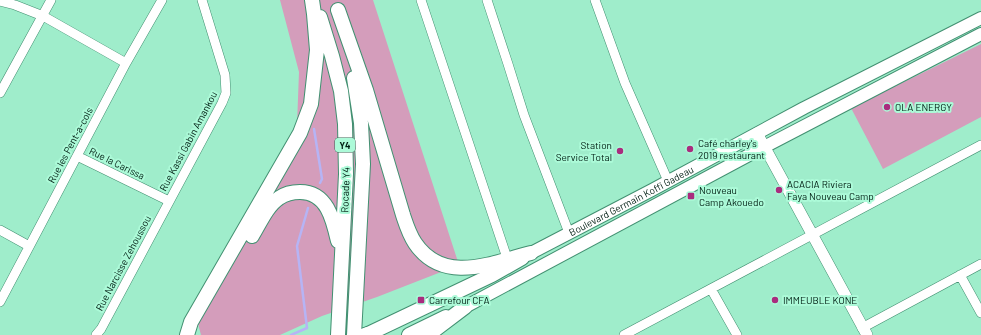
<svg xmlns="http://www.w3.org/2000/svg" width="981" height="335" font-family="Barlow,sans-serif">
<style>
.green{fill:#d49dbb}
.lines{fill:none;stroke-linecap:round;stroke-linejoin:round}
.stream{stroke:#b6b4f5;stroke-width:2.5}
.minor-casing{stroke:#429071;stroke-width:10}
.tertiary-casing{stroke:#429071;stroke-width:12}
.secondary-casing{stroke:#429071;stroke-width:14}
.primary-casing{stroke:#429071;stroke-width:16}
.trunk-casing{stroke:#429071;stroke-width:16}
.minor{stroke:#fff;stroke-width:9}
.tertiary{stroke:#fff;stroke-width:11}
.secondary{stroke:#fff;stroke-width:12}
.primary{stroke:#fff;stroke-width:14}
.trunk{stroke:#fff;stroke-width:14}
.poi-dot{fill:#a92c7e;stroke:#acfad8;stroke-width:1.5}
.labels{text-anchor:middle;dominant-baseline:central;stroke-width:4;stroke-linejoin:round;paint-order:stroke}
.shield{fill:#acfad8;stroke:#34604e;stroke-width:1}
.shield-label{font-size:9px;font-weight:bold;fill:#001e13}
.poi-label{font-size:10px;fill:#001e13;stroke:#acfad8;text-anchor:start}
.street-label{font-size:10px;fill:#001e13;stroke:#acfad8}
</style>
<rect width="100%" height="100%" fill="#9fedcb"/>
<path class="green" d="M280 0H373L459 265 377 297 322 316 280 335H201L197 320 296 151 299 72Z
M981 44V117L883 169 851 108Z"/>
<g class="lines">
<path class="stream" d="M314 129 322 179 320 183
M291 335 307 328 297 246 308 208"/>
<g class="minor-casing">
<path id="minor" d="M421 0 509 264
M487 0 508 64 524 115 569 233
M595 0 625 83 668 181
M0 1 15 5 43 16 126 63
M0 93 51 0
M77 156 169 201
M0 230 29 246
M960 275 981 313
M711 289 737 335
M0 302 126 63 162 0
M862 328 981 264
M96 335 101 329 222 103 226 93 225 75 202 0
M624 335 981 145"/>
</g>
<g class="tertiary-casing">
<path id="tertiary" d="M757 133 867 335"/>
</g>
<g class="secondary-casing">
<g id="secondary">
<path id="s1" d="M531 253 652 190 804 108 981 18"/>
<path d="M465 307 764 147 981 34"/>
</g>
</g>
<g class="primary-casing">
<path id="primary" d="M366 335 492 275 522 258
M409 335 446 317"/>
</g>
<g class="trunk-casing">
<path id="trunk" d="M338 10 366 90 403 215C406 224 409 234 415 243 443 285 492 263 531 253
M320 17 332 56 341 91 345 124 346 174 338 335
M252 236C260 223 267 206 279 198 286 193 292 192 300 192 327 192 333 219 338 241
M187 335 191 322 300 133 311 104 317 50 314 14 312 0
M354 335 363 164 361 123 354 78
M365 335 368 334
M428 335 465 307"/>
</g>
<use href="#minor" class="minor"/>
<use href="#tertiary" class="tertiary"/>
<use href="#secondary" class="secondary"/>
<use href="#primary" class="primary"/>
<use href="#trunk" class="trunk"/>
</g>
<g class="poi-dot">
<circle cx="887" cy="107" r="4"/>
<circle cx="690" cy="149" r="4"/>
<circle cx="620" cy="151" r="4"/>
<circle cx="779" cy="190" r="4"/>
<rect x="687" y="192" width="8" height="8" rx="2"/>
<rect x="417" y="296" width="8" height="8" rx="2"/>
<circle cx="775" cy="300" r="4"/>
</g>
<g class="labels">
<rect class="shield" x="335" y="138" width="20" height="14" rx="3"/>
<g class="shield-label">
<text x="345" y="145">Y4</text>
</g>
<g class="poi-label">
<text x="895" y="107">OLA ENERGY</text>
<text x="698" y="143">Café charley's<tspan x="698" dy="12">2019 restaurant</tspan></text>
<text x="612" y="145" text-anchor="end">Station<tspan x="612" dy="12">Service Total</tspan></text>
<text x="787" y="184">ACACIA Riviera<tspan x="787" dy="12">Faya Nouveau Camp</tspan></text>
<text x="699" y="190">Nouveau<tspan x="699" dy="12">Camp Akouedo</tspan></text>
<text x="429" y="300">Carrefour CFA</text>
<text x="783" y="300">IMMEUBLE KONE</text>
</g>
<g class="street-label">
<text transform="translate(188 141) rotate(-62)">Rue Kassi Gabin Amankou</text>
<text transform="translate(70 145) rotate(-62)">Rue les Pent-a-cols</text>
<text transform="translate(117 163) rotate(26)">Rue la Carissa</text>
<text transform="translate(345 190) rotate(-88)">Rocade Y4</text>
<text stroke="none"><textPath href="#s1" startOffset="113">Boulevard Germain Koffi Gadeau</textPath></text>
<text transform="translate(123 263) rotate(-62)">Rue Narcisse Zehoussou</text>
</g>
</g>
</svg>
